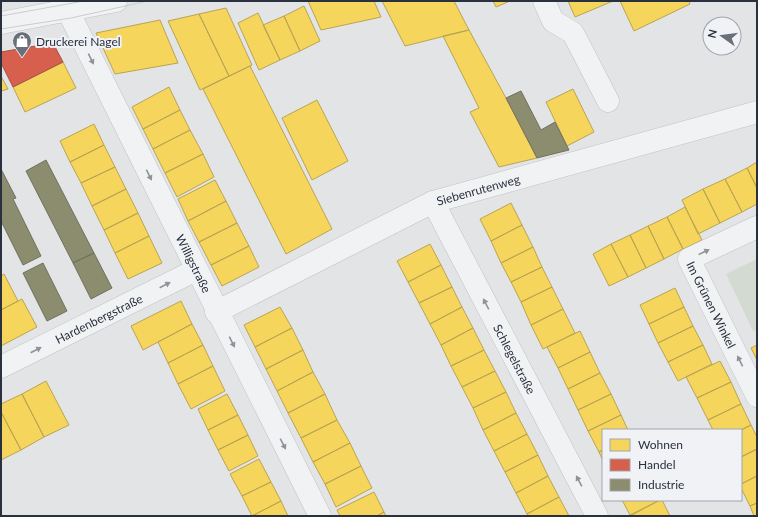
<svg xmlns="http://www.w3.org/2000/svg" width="758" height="517" font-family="Lato,sans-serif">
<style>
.green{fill:#d2dad2}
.homes{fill:#f6d55c;stroke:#b9a453}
.shops{fill:#d6604d;stroke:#a25248}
.industry{fill:#8c8c6e;stroke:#6f7160}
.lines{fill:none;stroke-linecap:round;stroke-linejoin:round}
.minor-casing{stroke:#c0c2c4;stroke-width:23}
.minor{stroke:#f1f2f4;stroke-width:22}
.tram{stroke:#cbccce;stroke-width:1}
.oneway{fill:#8e9299}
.labels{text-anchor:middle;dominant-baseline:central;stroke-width:4;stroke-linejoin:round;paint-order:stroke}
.poi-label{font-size:12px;fill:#2a313e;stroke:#f0f2f6;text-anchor:start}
.street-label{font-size:12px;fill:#2a313e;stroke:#f0f2f6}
</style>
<rect width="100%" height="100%" fill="#e2e4e6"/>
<path class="green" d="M757 259V330L753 331 726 274Z"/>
<path class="homes" d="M308 1H374L381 17 321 30Z
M382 1H454L469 30 405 46Z
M493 1H510L496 7Z
M568 1H613L575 17Z
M620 1H689L690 4 634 31Z
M304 6 320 41 300 51 284 16Z
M226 8 252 65 229 76 199 14Z
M258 13 280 60 259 70 238 23Z
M199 14 229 76 200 90 168 21Z
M284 16 300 51 280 60 263 25Z
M160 20 178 63 115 74 96 33Z
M469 30 506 98 537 158 499 167 470 112 479 108 443 36Z
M63 62 76 88 25 112 13 87Z
M250 66 332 229 286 254 203 89Z
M1 76 8 89 1 91Z
M169 87 180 110 143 129 132 107Z
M573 89 594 132 567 146 546 102Z
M317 100 348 161 312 180 282 118Z
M180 110 190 130 153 149 143 129Z
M94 124 104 145 70 162 60 141Z
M190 130 203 154 165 173 153 149Z
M104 145 115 167 81 183 70 162Z
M203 154 214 177 177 197 165 173Z
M757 162V188L747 168Z
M115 167 126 189 92 206 81 183Z
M747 168 757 188V204L742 212 725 179Z
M725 179 742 212 720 223 703 189Z
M215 180 226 201 188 221 178 199Z
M126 189 138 213 104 230 92 206Z
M703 189 720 223 698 234 682 200Z
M226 201 237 223 199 242 188 221Z
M511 203 522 225 491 241 480 219Z
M685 207 702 240 683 249 667 217Z
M138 213 149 236 115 253 104 230Z
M667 217 683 249 664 259 648 226Z
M237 223 249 246 211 265 199 242Z
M522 225 533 247 501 263 491 241Z
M648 226 664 259 646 268 630 235Z
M630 235 646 268 628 277 611 244Z
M149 236 162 263 128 279 115 253Z
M430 244 441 265 408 282 397 261Z
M611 244 628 277 609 286 593 254Z
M249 246 259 267 222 286 211 265Z
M533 247 542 267 511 282 501 263Z
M441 265 452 287 419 303 408 282Z
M542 267 552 287 521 302 511 282Z
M4 274 18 301 1 310V276Z
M452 287 462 307 430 324 419 303Z
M552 287 563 309 531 325 521 302Z
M675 288 684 307 649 324 640 305Z
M22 299 37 327 1 346V310Z
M181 301 192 324 143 350 131 326Z
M280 307 292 328 255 347 244 325Z
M462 307 473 328 441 345 430 324Z
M684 307 693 326 658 343 649 324Z
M563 309 575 333 543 349 531 325Z
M192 324 203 345 168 363 158 342Z
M693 326 703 345 668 362 658 343Z
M292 328 303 350 266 369 255 347Z
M473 328 484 350 451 366 441 345Z
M580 331 590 352 558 368 547 347Z
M203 345 213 366 178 384 168 363Z
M703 345 712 364 678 381 668 362Z
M757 345V360L751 348Z
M303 350 313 372 277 391 266 369Z
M484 350 495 371 462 387 451 366Z
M590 352 600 373 568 389 558 368Z
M720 361 731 382 697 398 686 377Z
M213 366 225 391 191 409 178 384Z
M495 371 506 392 473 408 462 387Z
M313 372 325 394 288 413 277 391Z
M600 373 611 394 578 410 568 389Z
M46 381 69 425 44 437 22 394Z
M731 382 741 404 708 420 697 398Z
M506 392 516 413 483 430 473 408Z
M22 394 44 437 21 450 1 412V404Z
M227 394 238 415 208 430 198 409Z
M325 394 337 420 301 438 288 413Z
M611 394 621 415 588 431 578 410Z
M741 404 751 425 741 430H713L708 420Z
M1 412 21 450 1 460Z
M516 413 527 434 494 451 483 430Z
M238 415 248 435 218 450 208 430Z
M621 415 628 430H603V450L599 452 588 431Z
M337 420 350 443 313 462 301 438Z
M751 425 757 437V449L741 457V430Z
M527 434 538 455 505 472 494 451Z
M248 435 258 456 229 471 218 450Z
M350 443 361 466 325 484 313 462Z
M757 449V476L741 484V457Z
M603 450V461L599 452Z
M538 455 548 476 516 493 505 472Z
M259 459 271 482 242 496 230 474Z
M361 466 372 488 336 507 325 484Z
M548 476 559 497 527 514 516 493Z
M757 476V503L750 506 741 488V484Z
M271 482 281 501 252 516 242 496Z
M374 492 384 512 377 516H340L337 510Z
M559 497 569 516H528L527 514Z
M622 500H660L630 515Z
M660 500H662L670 516H630Z
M281 501 288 516H252Z
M757 503V516H754L750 506Z
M384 512 386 516H377Z"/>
<path class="shops" d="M53 43 63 62 13 87 1 63V52Z"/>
<path class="industry" d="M521 91 541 130 555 122 569 150 537 158 506 98Z
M46 160 94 253 73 263 26 171Z
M1 169 16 198 13 199 41 256 23 265 1 221Z
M94 253 112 288 91 299 73 263Z
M43 263 67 311 47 321 23 273Z"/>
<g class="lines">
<g class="minor-casing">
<g id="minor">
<path d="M544 1 553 21 573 33 608 101"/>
<path id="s1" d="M68 11 320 516"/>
<path d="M1 23 116 1"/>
<path id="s2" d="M433 202 597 516"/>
<path id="s3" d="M757 227 689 259 757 396"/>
<path id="s4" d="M216 312 433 202 757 112"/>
<path id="s5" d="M1 367 196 270"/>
</g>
</g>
<use href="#minor" class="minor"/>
<path class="tram" d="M1 16 84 1
M1 29 71 18 148 1"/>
</g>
<defs><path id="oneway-solid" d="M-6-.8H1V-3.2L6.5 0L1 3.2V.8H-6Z"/></defs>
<g class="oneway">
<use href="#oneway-solid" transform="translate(91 59) rotate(64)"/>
<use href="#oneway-solid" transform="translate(149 175) rotate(64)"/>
<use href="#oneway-solid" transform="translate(704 252) rotate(-26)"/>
<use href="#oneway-solid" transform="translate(165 285) rotate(-27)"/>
<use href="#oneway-solid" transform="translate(486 304) rotate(-118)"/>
<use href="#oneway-solid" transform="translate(232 342) rotate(63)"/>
<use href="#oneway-solid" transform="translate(36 350) rotate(-27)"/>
<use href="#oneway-solid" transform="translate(740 361) rotate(-116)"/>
<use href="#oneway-solid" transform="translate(283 444) rotate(63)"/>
<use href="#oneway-solid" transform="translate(579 481) rotate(-118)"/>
</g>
<defs>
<g id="shop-pin" transform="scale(1)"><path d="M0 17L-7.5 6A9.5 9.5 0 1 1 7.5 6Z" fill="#6a7079" stroke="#f0f2f6"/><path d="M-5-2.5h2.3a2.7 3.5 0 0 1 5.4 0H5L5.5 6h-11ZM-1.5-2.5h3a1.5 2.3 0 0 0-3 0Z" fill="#fff"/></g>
</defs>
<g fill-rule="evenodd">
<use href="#shop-pin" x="22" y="41"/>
</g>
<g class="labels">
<g class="poi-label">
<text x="36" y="41">Druckerei Nagel</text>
</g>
<g class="street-label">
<text stroke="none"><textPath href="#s4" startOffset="290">Siebenrutenweg</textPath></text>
<text stroke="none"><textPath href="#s1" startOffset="282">Willigstraße</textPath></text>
<text stroke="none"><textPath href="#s3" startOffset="126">Im Grünen Winkel</textPath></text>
<text stroke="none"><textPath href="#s5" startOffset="109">Hardenbergstraße</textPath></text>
<text stroke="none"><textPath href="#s2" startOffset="177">Schlegelstraße</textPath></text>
</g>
</g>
<rect width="758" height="517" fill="none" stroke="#2a313e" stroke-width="4"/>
<rect x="602" y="429" width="140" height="72" fill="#f0f2f6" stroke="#a1a5ac"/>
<rect x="610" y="439" width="20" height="12" fill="#f6d55c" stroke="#a1a5ac"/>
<text x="638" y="449" font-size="12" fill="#2a313e">Wohnen</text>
<rect x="610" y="459" width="20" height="12" fill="#d6604d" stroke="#a1a5ac"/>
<text x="638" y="469" font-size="12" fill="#2a313e">Handel</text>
<rect x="610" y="479" width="20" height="12" fill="#8c8c6e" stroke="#a1a5ac"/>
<text x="638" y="489" font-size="12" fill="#2a313e">Industrie</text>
<g transform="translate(722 36) rotate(284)"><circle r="19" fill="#f0f2f6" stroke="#a1a5ac"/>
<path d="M0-3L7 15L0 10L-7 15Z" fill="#6a7079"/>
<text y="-6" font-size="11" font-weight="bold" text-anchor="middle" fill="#2a313e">N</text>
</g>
</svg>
